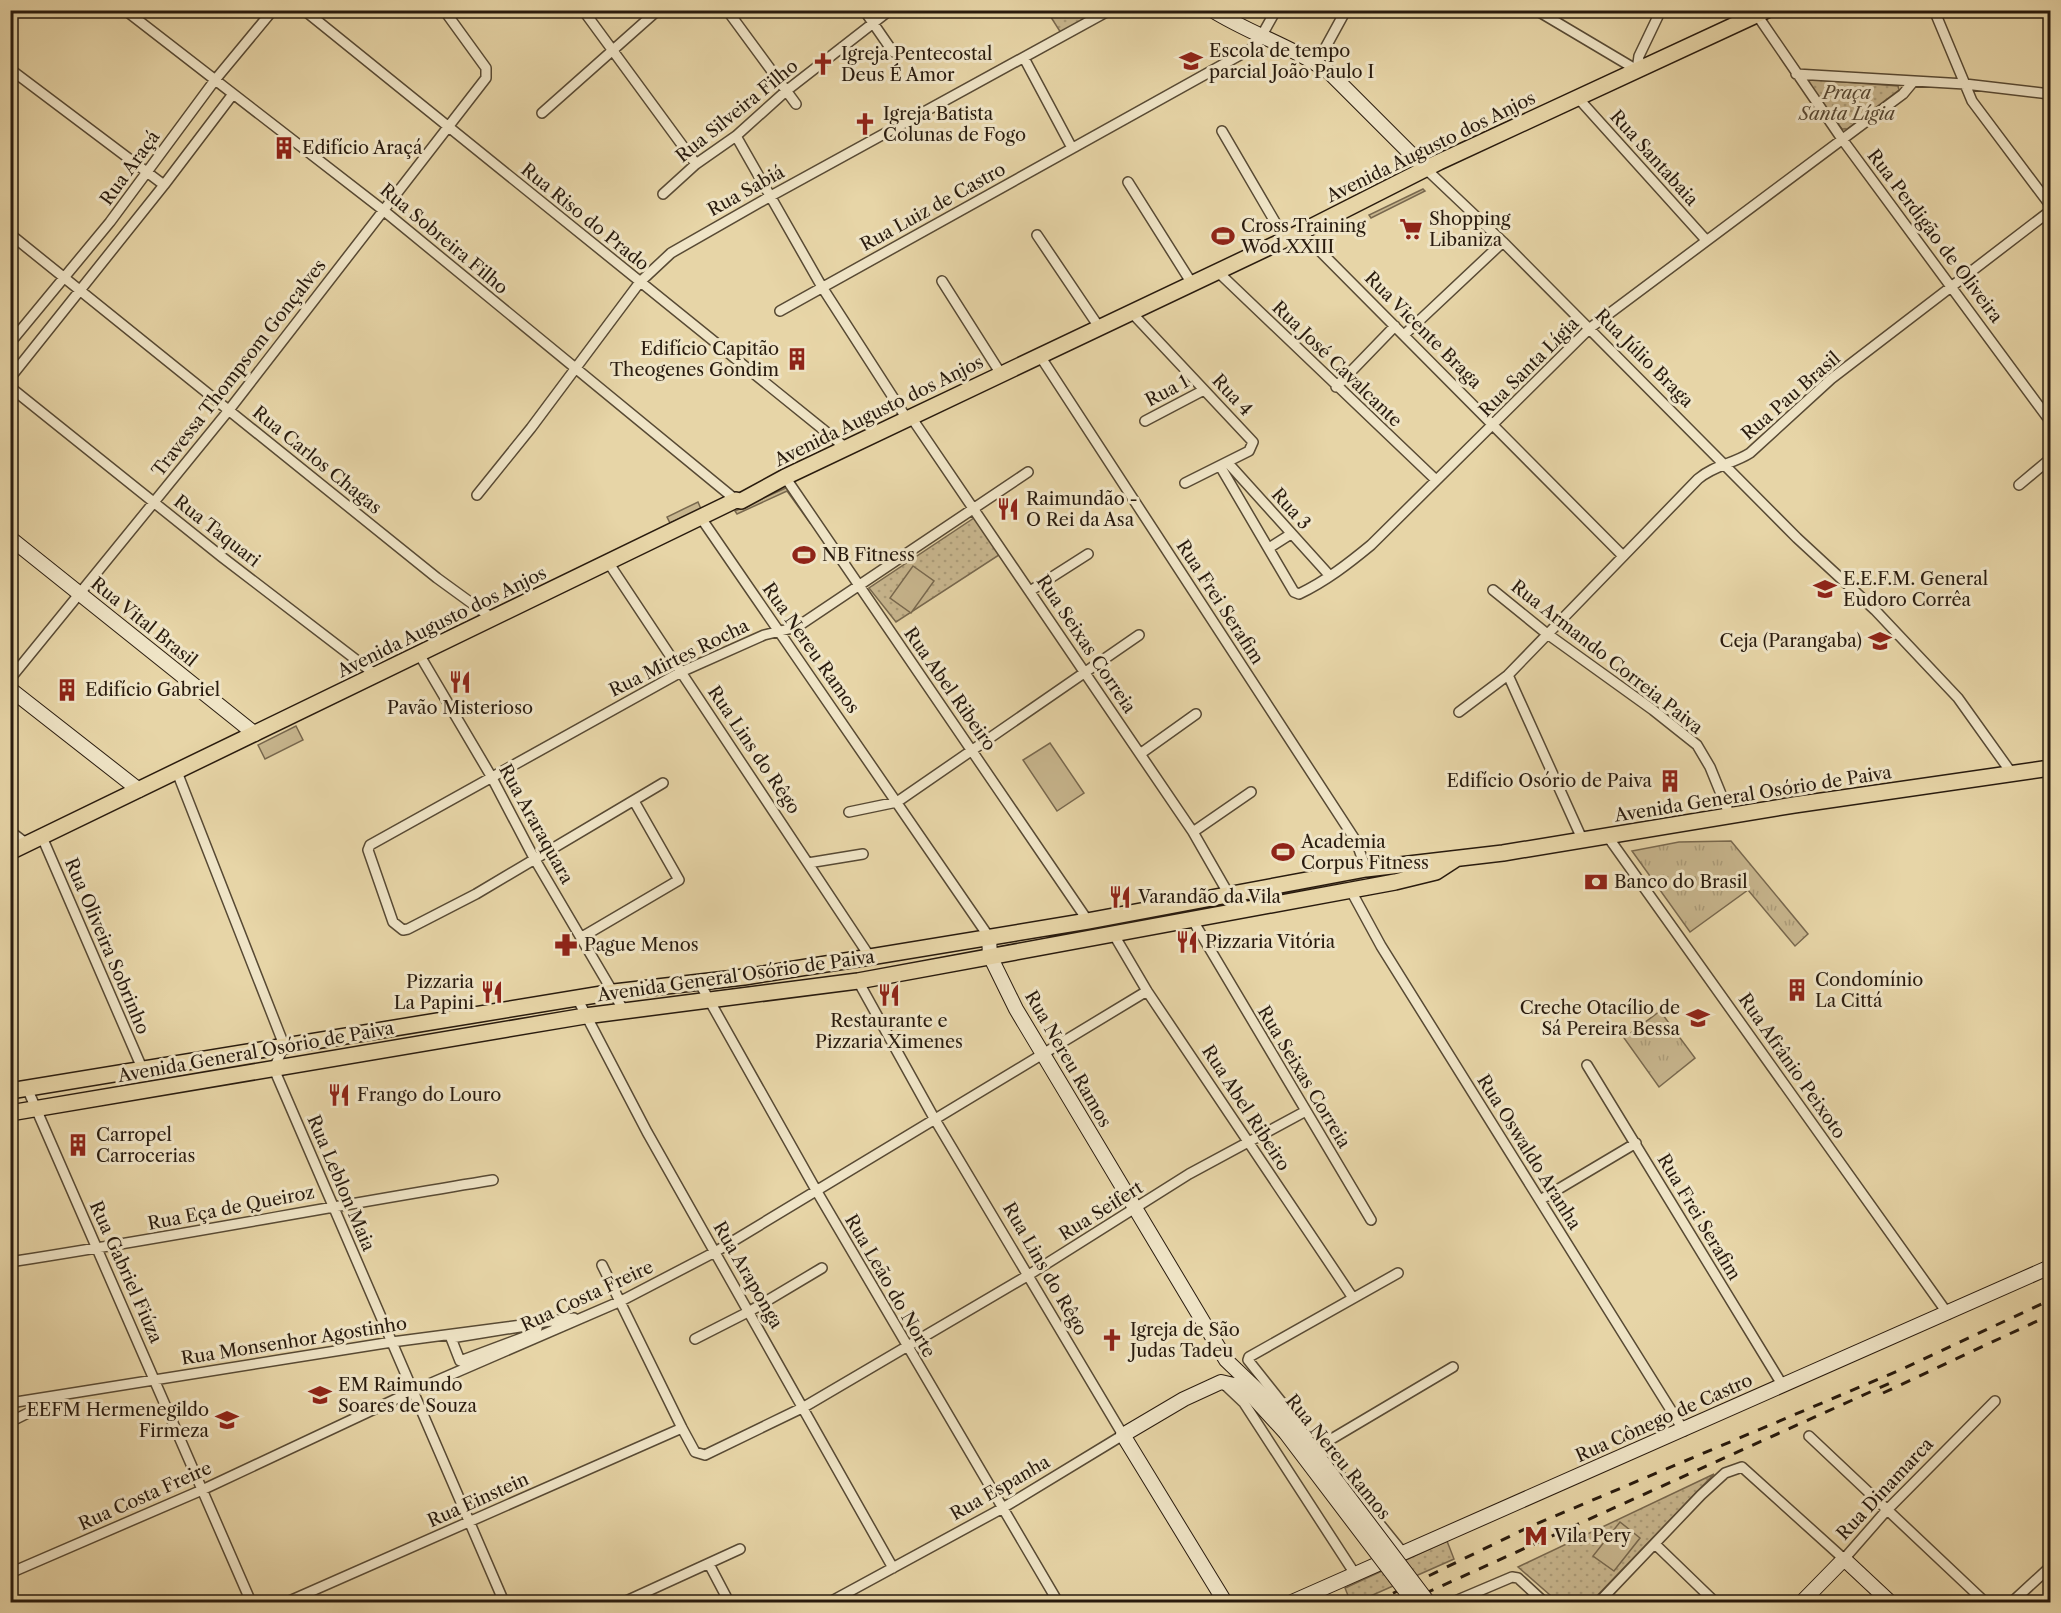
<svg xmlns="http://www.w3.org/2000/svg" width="2061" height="1613" font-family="'Libre Caslon Text',serif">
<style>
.grass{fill:url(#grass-tufts);stroke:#78684e;stroke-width:1.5}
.park{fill:url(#park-dots);stroke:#78684e;stroke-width:1.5}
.garden{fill:#c7b58d;stroke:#78684e;stroke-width:1.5}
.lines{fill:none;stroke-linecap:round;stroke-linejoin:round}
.street-casing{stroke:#584a34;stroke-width:12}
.secondary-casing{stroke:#291b0e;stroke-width:16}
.primary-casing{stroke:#291b0e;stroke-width:18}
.street{stroke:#efe4c6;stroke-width:9}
.secondary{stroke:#efe4c6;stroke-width:14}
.primary{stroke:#e7d5a7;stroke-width:15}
.rail{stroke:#291b0e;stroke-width:3;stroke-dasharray:10 10;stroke-linecap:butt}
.secondary-bridge-casing{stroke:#291b0e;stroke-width:16;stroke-linecap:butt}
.secondary-bridge{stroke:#efe4c6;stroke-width:14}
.labels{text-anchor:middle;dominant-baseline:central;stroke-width:6;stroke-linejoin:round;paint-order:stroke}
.poi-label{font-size:18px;fill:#291b0e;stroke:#efe4c6;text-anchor:start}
.park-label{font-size:18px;font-style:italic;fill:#584934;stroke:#efe4c6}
.street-label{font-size:18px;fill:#291b0e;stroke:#efe4c6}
</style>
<defs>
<pattern id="grass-tufts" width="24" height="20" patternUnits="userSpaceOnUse" patternTransform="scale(1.5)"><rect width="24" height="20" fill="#c7b58d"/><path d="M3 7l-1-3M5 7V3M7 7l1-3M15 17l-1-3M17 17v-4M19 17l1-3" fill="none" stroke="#ab9b78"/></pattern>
<pattern id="park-dots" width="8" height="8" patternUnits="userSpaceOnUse" patternTransform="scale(1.5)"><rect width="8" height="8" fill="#c7b58d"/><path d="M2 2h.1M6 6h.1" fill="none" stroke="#ab9b78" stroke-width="1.8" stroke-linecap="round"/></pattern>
</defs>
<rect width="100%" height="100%" fill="#e7d5a7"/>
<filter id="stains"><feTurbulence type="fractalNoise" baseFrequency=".00333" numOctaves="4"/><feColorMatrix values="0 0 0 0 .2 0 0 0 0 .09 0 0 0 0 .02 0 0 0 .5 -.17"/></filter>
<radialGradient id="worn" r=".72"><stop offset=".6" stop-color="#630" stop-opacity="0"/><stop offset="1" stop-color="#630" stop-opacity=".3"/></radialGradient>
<path class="grass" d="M1731 841 1808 934 1795 946 1748 890 1690 932 1632 851 1679 842Z
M1660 1011 1695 1058 1659 1087 1624 1038Z"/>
<path class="park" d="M1047 11H1103L1061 33Z
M1804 79 1898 86 1899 90 1847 129H1842Z
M977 516 1002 553 896 622 869 588Z
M1714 1474 1591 1602H1558L1518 1567Z
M1447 1541 1454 1559 1357 1602H1339L1349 1598 1345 1588Z"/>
<path class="garden" d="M1423 189 1425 191 1371 218 1369 215Z
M788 487 812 522 810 523 787 491 737 514 735 511Z
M698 502 701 509 670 523 667 517Z
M913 566 934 581 911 613 890 598Z
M296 726 303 740 265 759 258 745Z
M1050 743 1084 793 1057 811 1023 760Z
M1620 1522 1640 1538 1614 1571 1593 1556Z"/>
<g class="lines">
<g class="street-casing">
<path id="street" d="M125 10 383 210 736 500
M304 10 846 448
M583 10 696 164
M727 10 796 104
M864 10 893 52
M1536 10 1637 70 1639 56 1661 10
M1934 10 1972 101 2050 205
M1755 12 1842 139 2050 421
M1024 58 1072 148
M1317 63 1346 10
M10 69 164 185
M1796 74 1965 84 2050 94
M1578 98 1706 240
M542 113 658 10
M1222 131 1285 239
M736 136 822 287 907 419
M1426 169 1503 242 1797 538 1875 610 1958 698 2013 775
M1128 182 1191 282
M663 194 696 164 736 136 786 91 890 10
M1301 232 1622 555
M10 234 437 578 492 618
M1037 235 1099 327
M1217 271 1436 480
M942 281 1001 374
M780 311 1249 50 1257 44 1276 10
M1131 312 1253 442 1249 451 1185 483
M1404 335 1503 242
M10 343 110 222 215 80 273 10
M1040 356 1356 841 1366 869
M10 378 164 185 233 94
M10 387 222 557 376 675
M1336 387 1395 326
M911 417 1193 832 1228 893
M1145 421 1204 390
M1228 463 1330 576
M1220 466 1294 592 1299 594C1326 581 1348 564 1371 545L1590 328 1903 94 1913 82
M785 477 1088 921
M2019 485 2050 459
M477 495 531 428 640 282 671 253 769 197 1110 10
M701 518 989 937
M1269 548 1291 534
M608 562 870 957
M1493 590 1546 633 1653 710 1697 745 1710 767 1730 816
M1030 591 1088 554
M419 654 491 776 534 858 624 1011
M1508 675 1583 841
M10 679 229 410 486 78V68L444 10
M1459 712 1508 675 1698 479C1714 465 1733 464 1750 453L1831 379 2050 211
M1140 754 1196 714
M177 772 284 1045 274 1069 504 1602
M663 783 476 894 408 929 403 930 393 922 368 850 370 845 681 672 764 635 797 627 1028 472
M849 812 897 802 1139 635
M10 831 27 844
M1193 832 1251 792
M42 837 142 1068
M1608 837 1948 1314
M808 863 863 854
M1350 889 1381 946 1684 1431
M1192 919 1371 1220
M1114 935 1147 991 1353 1298
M582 937 679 880 634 801
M699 982 816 1190 1058 1602
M577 998 647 1132 893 1568
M1587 1065 1783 1386
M27 1088 251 1602
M1540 1200 1636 1143
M10 1262C172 1237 332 1206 493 1180
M602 1265 682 1428 695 1452 705 1455 804 1407 1027 1276 1189 1174 1304 1112
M532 1325 537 1328 535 1333 460 1361 451 1338Z
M695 1339 750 1311 822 1268
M1225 1385 1244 1403 1355 1574
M10 1403 392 1342 574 1318
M1295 1419 1248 1360 1249 1357 1398 1273
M10 1422 52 1401
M1809 1436 1985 1602
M1318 1447 1453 1367
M1332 1465 1404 1554
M1656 1545 1715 1602
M709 1564 729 1602
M10 1573 202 1490 413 1391 621 1301 715 1252 1147 991
M287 1602 682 1428
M624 1602 740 1549
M830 1602 1001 1509 1123 1435 934 1118 858 981
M1453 1602 1512 1577 1518 1578 1544 1602
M1599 1602 1701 1495 1725 1473 1742 1467 1844 1559 1886 1511 1995 1401
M2012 1602 2050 1567"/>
</g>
<g class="secondary-casing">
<path id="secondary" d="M1212 10C1250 34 1294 47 1330 73L1426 169
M10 538 255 734
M10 689 139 790
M989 937 990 956 1016 1009 1226 1360 1295 1426
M1225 1602 1123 1435 1184 1399 1221 1382 1238 1386 1252 1396 1285 1432
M1292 1602 2050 1267
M1802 1602 1844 1559 1890 1602"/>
</g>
<g class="primary-casing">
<path id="primary" d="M10 852 736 500 741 501 785 477 1301 232 1439 162 1767 10
M10 1091 614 992 744 977 870 957 1088 921 1366 869 1503 853 1794 805 2050 768
M10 1113 585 1016 858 981 1395 882 1436 872 1456 859"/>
</g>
<use href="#street" class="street"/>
<use href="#secondary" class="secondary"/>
<use href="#primary" class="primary"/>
<path class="rail" d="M1883 1393 2050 1315
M1375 1602 1529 1527 1900 1370 2050 1300
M1406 1602 1890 1383"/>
<g class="secondary-bridge-casing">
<path id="secondary-bridge" d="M1295 1426 1428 1602
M1285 1432 1414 1602"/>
</g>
<use href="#secondary-bridge" class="secondary-bridge"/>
</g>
<defs>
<g id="school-bare" transform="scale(1.8)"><path d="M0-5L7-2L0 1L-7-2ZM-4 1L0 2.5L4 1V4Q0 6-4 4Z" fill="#8f2418" stroke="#efe4c6" stroke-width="2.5" paint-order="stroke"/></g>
<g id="church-bare" transform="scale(1.8)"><path d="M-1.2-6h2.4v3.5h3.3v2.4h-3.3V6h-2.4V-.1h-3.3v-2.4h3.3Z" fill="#8f2418" stroke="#efe4c6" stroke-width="2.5" paint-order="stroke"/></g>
<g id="building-bare" transform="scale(1.8)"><path d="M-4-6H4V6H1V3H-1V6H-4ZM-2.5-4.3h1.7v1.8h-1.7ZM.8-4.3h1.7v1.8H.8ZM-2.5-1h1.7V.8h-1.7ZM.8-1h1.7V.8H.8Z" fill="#8f2418" stroke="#efe4c6" stroke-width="2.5" paint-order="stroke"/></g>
<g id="supermarket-bare" transform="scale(1.8)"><path d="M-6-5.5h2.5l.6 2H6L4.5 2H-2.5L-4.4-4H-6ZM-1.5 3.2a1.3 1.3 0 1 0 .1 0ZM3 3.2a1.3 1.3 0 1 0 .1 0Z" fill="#8f2418" stroke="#efe4c6" stroke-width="2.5" paint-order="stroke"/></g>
<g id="stadium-bare" transform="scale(1.8)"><path d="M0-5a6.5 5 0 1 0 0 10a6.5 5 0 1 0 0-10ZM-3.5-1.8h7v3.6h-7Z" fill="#8f2418" stroke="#efe4c6" stroke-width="2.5" paint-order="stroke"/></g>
<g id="restaurant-bare" transform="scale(1.8)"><path d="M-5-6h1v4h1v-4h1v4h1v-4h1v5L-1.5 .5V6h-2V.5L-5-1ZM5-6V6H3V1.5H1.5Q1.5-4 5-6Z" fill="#8f2418" stroke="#efe4c6" stroke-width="2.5" paint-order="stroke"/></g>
<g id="bank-bare" transform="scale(1.8)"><path d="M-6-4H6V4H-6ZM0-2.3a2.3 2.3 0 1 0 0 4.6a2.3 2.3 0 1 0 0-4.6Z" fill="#8f2418" stroke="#efe4c6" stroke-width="2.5" paint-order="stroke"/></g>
<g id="pharmacy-bare" transform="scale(1.8)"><path d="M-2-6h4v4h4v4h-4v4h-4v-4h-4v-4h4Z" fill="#8f2418" stroke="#efe4c6" stroke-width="2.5" paint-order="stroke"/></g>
<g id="metro-bare" transform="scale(1.8)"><path d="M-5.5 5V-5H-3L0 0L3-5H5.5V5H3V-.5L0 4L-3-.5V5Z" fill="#8f2418" stroke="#efe4c6" stroke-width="2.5" paint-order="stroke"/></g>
</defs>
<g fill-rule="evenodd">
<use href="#school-bare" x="1191" y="61"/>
<use href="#church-bare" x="823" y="64"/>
<use href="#church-bare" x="865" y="124"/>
<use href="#building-bare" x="284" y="148"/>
<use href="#supermarket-bare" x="1411" y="229"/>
<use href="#stadium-bare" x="1223" y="236"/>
<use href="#building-bare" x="797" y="359"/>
<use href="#restaurant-bare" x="1008" y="509"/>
<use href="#stadium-bare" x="804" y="555"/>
<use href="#school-bare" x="1825" y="589"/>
<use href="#school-bare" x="1880" y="641"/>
<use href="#restaurant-bare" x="460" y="682"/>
<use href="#building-bare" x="67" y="690"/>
<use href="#building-bare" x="1670" y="781"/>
<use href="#stadium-bare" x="1283" y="852"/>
<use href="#bank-bare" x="1596" y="882"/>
<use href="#restaurant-bare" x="1120" y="897"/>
<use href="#restaurant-bare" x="1187" y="942"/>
<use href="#pharmacy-bare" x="566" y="945"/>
<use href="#building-bare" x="1797" y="990"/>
<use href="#restaurant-bare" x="492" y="992"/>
<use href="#restaurant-bare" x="889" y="995"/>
<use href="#school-bare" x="1698" y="1018"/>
<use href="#restaurant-bare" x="339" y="1095"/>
<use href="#building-bare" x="78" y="1145"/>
<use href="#church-bare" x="1112" y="1340"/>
<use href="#school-bare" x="320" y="1395"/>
<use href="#school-bare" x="227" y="1420"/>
<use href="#metro-bare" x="1536" y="1536"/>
</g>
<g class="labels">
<g class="poi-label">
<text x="1209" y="51">Escola de tempo<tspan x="1209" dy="21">parcial João Paulo I</tspan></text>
<text x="841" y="54">Igreja Pentecostal<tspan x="841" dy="21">Deus É Amor</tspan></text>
<text x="883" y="114">Igreja Batista<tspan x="883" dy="21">Colunas de Fogo</tspan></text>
<text x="302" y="148">Edifício Araçá</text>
<text x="1429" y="219">Shopping<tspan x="1429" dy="21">Libaniza</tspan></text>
<text x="1241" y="226">Cross Training<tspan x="1241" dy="21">Wod XXIII</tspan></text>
<text x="779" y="349" text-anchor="end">Edifício Capitão<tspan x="779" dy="21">Theogenes Gondim</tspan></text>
<text x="1026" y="499">Raimundão -<tspan x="1026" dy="21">O Rei da Asa</tspan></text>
<text x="822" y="555">NB Fitness</text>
<text x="1843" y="579">E.E.F.M. General<tspan x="1843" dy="21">Eudoro Corrêa</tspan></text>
<text x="1862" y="641" text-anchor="end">Ceja (Parangaba)</text>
<text x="85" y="690">Edifício Gabriel</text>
<text x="460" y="708" text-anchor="middle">Pavão Misterioso</text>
<text x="1652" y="781" text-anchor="end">Edifício Osório de Paiva</text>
<text x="1301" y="842">Academia<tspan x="1301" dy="21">Corpus Fitness</tspan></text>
<text x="1614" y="882">Banco do Brasil</text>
<text x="1138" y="897">Varandão da Vila</text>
<text x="1205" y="942">Pizzaria Vitória</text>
<text x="584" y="945">Pague Menos</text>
<text x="1815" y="980">Condomínio<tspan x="1815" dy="21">La Cittá</tspan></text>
<text x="474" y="982" text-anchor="end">Pizzaria<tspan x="474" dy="21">La Papini</tspan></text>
<text x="1680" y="1008" text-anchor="end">Creche Otacílio de<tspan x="1680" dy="21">Sá Pereira Bessa</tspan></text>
<text x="889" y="1021" text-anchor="middle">Restaurante e<tspan x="889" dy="21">Pizzaria Ximenes</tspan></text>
<text x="357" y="1095">Frango do Louro</text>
<text x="96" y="1135">Carropel<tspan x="96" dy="21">Carrocerias</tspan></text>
<text x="1130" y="1330">Igreja de São<tspan x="1130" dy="21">Judas Tadeu</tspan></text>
<text x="338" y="1385">EM Raimundo<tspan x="338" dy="21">Soares de Souza</tspan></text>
<text x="209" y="1410" text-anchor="end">EEFM Hermenegildo<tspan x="209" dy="21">Firmeza</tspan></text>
<text x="1554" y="1536">Vila Pery</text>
</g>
<g class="park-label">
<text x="1847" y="93">Praça<tspan x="1847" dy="21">Santa Lígia</tspan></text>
</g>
<g class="street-label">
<text transform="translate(737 111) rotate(-39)">Rua Silveira Filho</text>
<text transform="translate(1431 147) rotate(-26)">Avenida Augusto dos Anjos</text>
<text transform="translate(1654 158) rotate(48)">Rua Santabaia</text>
<text transform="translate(130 168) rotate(-54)">Rua Araçá</text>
<text transform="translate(746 191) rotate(-29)">Rua Sabiá</text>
<text transform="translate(933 207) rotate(-29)">Rua Luiz de Castro</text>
<text transform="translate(585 217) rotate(39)">Rua Riso do Prado</text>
<text transform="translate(1935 236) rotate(53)">Rua Perdigão de Oliveira</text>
<text transform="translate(444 239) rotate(40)">Rua Sobreira Filho</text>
<text transform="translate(1423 330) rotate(45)">Rua Vicente Braga</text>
<text transform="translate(1644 358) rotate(45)">Rua Júlio Braga</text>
<text transform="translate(1337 364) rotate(44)">Rua José Cavalcante</text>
<text transform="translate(1529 367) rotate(-45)">Rua Santa Lígia</text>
<text transform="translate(239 368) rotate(-52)">Travessa Thompsom Gonçalves</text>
<text transform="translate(1167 391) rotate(-28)">Rua 1</text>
<text transform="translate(1232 395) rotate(47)">Rua 4</text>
<text transform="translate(1791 396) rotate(-41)">Rua Pau Brasil</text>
<text transform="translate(879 411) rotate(-26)">Avenida Augusto dos Anjos</text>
<text transform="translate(317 460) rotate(39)">Rua Carlos Chagas</text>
<text transform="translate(1291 509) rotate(48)">Rua 3</text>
<text transform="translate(217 531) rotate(38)">Rua Taquari</text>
<text transform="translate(1220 602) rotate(57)">Rua Frei Serafim</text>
<text transform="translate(144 622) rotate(39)">Rua Vital Brasil</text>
<text transform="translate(442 622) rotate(-26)">Avenida Augusto dos Anjos</text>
<text transform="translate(1086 644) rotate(56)">Rua Seixas Correia</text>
<text transform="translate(811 648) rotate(55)">Rua Nereu Ramos</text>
<text transform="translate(1607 657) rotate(38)">Rua Armando Correia Paiva</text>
<text transform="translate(679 658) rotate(-26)">Rua Mirtes Rocha</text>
<text transform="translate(950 689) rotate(55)">Rua Abel Ribeiro</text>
<text transform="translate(754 750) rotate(56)">Rua Lins do Rêgo</text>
<text transform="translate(1753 794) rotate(-9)">Avenida General Osório de Paiva</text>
<text transform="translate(536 824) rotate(61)">Rua Araraquara</text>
<text transform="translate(107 946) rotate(67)">Rua Oliveira Sobrinho</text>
<text transform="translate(736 976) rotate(-8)">Avenida General Osório de Paiva</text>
<text transform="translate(256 1052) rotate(-10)">Avenida General Osório de Paiva</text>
<text transform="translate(1068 1059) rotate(60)">Rua Nereu Ramos</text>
<text transform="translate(1792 1066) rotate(55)">Rua Afrânio Peixoto</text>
<text transform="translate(1304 1077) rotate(59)">Rua Seixas Correia</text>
<text transform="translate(1246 1108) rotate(57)">Rua Abel Ribeiro</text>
<text transform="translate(1529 1152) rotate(58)">Rua Oswaldo Aranha</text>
<text transform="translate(341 1183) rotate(67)">Rua Leblon Maia</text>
<text transform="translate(231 1208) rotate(-11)">Rua Eça de Queiroz</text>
<text transform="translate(1101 1211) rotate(-32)">Rua Seifert</text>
<text transform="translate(1699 1217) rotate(59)">Rua Frei Serafim</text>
<text transform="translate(1045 1269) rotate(60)">Rua Lins do Rêgo</text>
<text transform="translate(126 1272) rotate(66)">Rua Gabriel Fiúza</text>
<text transform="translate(748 1275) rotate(60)">Rua Araponga</text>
<text transform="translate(890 1286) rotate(60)">Rua Leão do Norte</text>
<text transform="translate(587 1296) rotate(-25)">Rua Costa Freire</text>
<text transform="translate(294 1341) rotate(-9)">Rua Monsenhor Agostinho</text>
<text transform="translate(1664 1418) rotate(-24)">Rua Cônego de Castro</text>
<text transform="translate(1338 1457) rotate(51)">Rua Nereu Ramos</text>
<text transform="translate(1000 1488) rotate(-30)">Rua Espanha</text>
<text transform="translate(1885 1489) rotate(-47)">Rua Dinamarca</text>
<text transform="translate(145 1496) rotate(-24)">Rua Costa Freire</text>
<text transform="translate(478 1500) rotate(-24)">Rua Einstein</text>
</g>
</g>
<rect width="2061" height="1613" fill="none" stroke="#e7d5a7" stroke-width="36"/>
<rect x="12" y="12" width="2037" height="1589" fill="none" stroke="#291b0e" stroke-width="3"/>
<rect x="18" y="18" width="2025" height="1577" fill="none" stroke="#291b0e" stroke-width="1.5"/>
<rect width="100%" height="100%" filter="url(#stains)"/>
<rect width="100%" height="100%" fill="url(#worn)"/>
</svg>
